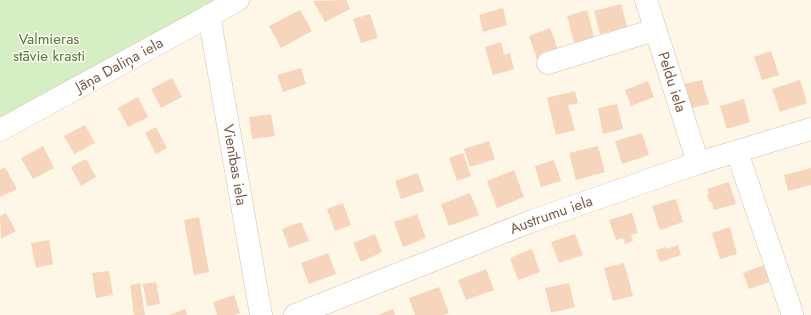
<svg xmlns="http://www.w3.org/2000/svg" width="811" height="315" font-family="Jost,sans-serif">
<style>
.green{fill:#d5eec3}
.building{fill:#f7d4bc}
.lines{fill:none;stroke-linecap:round;stroke-linejoin:round}
.minor-casing{stroke:#d5bfae;stroke-width:23}
.minor{stroke:#fff;stroke-width:22}
.labels{text-anchor:middle;dominant-baseline:central;stroke-width:3;stroke-linejoin:round;paint-order:stroke}
.park-label{font-size:15px;fill:#4f7c3c;stroke:#fff9f0}
.street-label{font-size:15px;fill:#7c5b48;stroke:#fff9f0}
</style>
<rect width="100%" height="100%" fill="#fef6e7"/>
<path class="green" d="M0 0H238L0 130Z"/>
<path class="building" d="M346 0 350 9 325 22 313 1Z
M621 4 627 27 600 34 594 11Z
M503 8 507 25 483 32 479 15Z
M300 10 312 31 281 48 269 26Z
M587 10 595 41 575 46 567 16Z
M370 14 378 38 361 43 353 19Z
M550 28 560 55 538 62 529 36Z
M501 42 504 55 510 53 514 69 493 75 485 47Z
M771 51 779 75 762 80 754 57Z
M301 68 306 84 283 92 277 75Z
M172 78 182 97 161 108 151 89Z
M702 80 709 104 692 108 685 84Z
M800 80 807 103 780 112 772 89Z
M648 81 654 97 631 106 625 90Z
M575 91 578 103 568 105 575 130 556 135 547 98Z
M138 97 148 117 128 127 118 108Z
M744 99 750 122 727 129 720 106Z
M617 104 623 129 603 134 598 108Z
M271 114 275 136 252 139 249 117Z
M85 125 95 143 74 154 64 136Z
M156 127 167 148 156 154 145 133Z
M642 133 649 155 622 164 615 141Z
M489 141 495 159 470 167 464 149Z
M43 146 54 168 33 179 21 158Z
M598 146 605 172 576 180 569 153Z
M463 153 471 176 457 181 449 158Z
M86 159 96 177 81 186 71 167Z
M554 160 561 181 541 187 535 166Z
M5 167 17 189 0 197V170Z
M811 168V185L788 191 784 175Z
M514 170 524 197 497 208 487 181Z
M418 173 424 191 401 199 395 181Z
M729 182 736 204 714 210 711 201 709 202 707 195 709 194 707 189Z
M470 193 479 215 449 226 441 204Z
M676 199 683 222 660 230 652 206Z
M343 203 351 225 335 231 327 209Z
M6 213 16 231 1 239 0 216Z
M632 213 638 233 631 235 633 241 625 244 623 238 616 240 609 220Z
M417 214 426 238 403 247 394 222Z
M199 217 209 272 194 275 184 220Z
M301 222 309 241 289 248 282 229Z
M730 227 737 254 720 259 712 233Z
M375 234 382 252 361 262 353 243Z
M575 234 583 255 559 263 551 242Z
M49 240 53 264 36 268 31 243Z
M678 245 681 255 660 262 656 250 665 247 666 249Z
M532 249 540 272 518 280 510 258Z
M328 253 336 274 309 284 301 263Z
M624 263 633 296 613 301 604 268Z
M766 264 772 281 749 289 743 273Z
M486 269 494 290 466 300 458 280Z
M109 271 113 295 96 298 92 273Z
M156 282 160 304 147 306 143 284Z
M140 283 145 315H134L130 285Z
M569 283 575 307 551 313 545 288Z
M439 287 449 313 444 315H415L409 298Z
M234 295 240 313 235 315H217L213 302Z
M185 309 187 315H169Z
M393 309 395 315H378Z"/>
<g class="lines">
<g class="minor-casing">
<g id="minor">
<path id="s1" d="M646 0 698 163"/>
<path id="s2" d="M209 15 261 315"/>
<path d="M548 63 654 30"/>
<path id="s3" d="M0 130 238 0"/>
<path d="M737 152 792 313"/>
<path id="s4" d="M295 315 532 221 698 163 811 129"/>
</g>
</g>
<use href="#minor" class="minor"/>
</g>
<g class="labels">
<g class="park-label">
<text x="49" y="39">Valmieras<tspan x="49" dy="17">stāvie krasti</tspan></text>
</g>
<g class="street-label">
<text stroke="none"><textPath href="#s3" startOffset="136">Jāņa Daliņa iela</textPath></text>
<text stroke="none"><textPath href="#s1" startOffset="86">Peldu iela</textPath></text>
<text stroke="none"><textPath href="#s2" startOffset="152">Vienības iela</textPath></text>
<text stroke="none"><textPath href="#s4" startOffset="275">Austrumu iela</textPath></text>
</g>
</g>
</svg>
